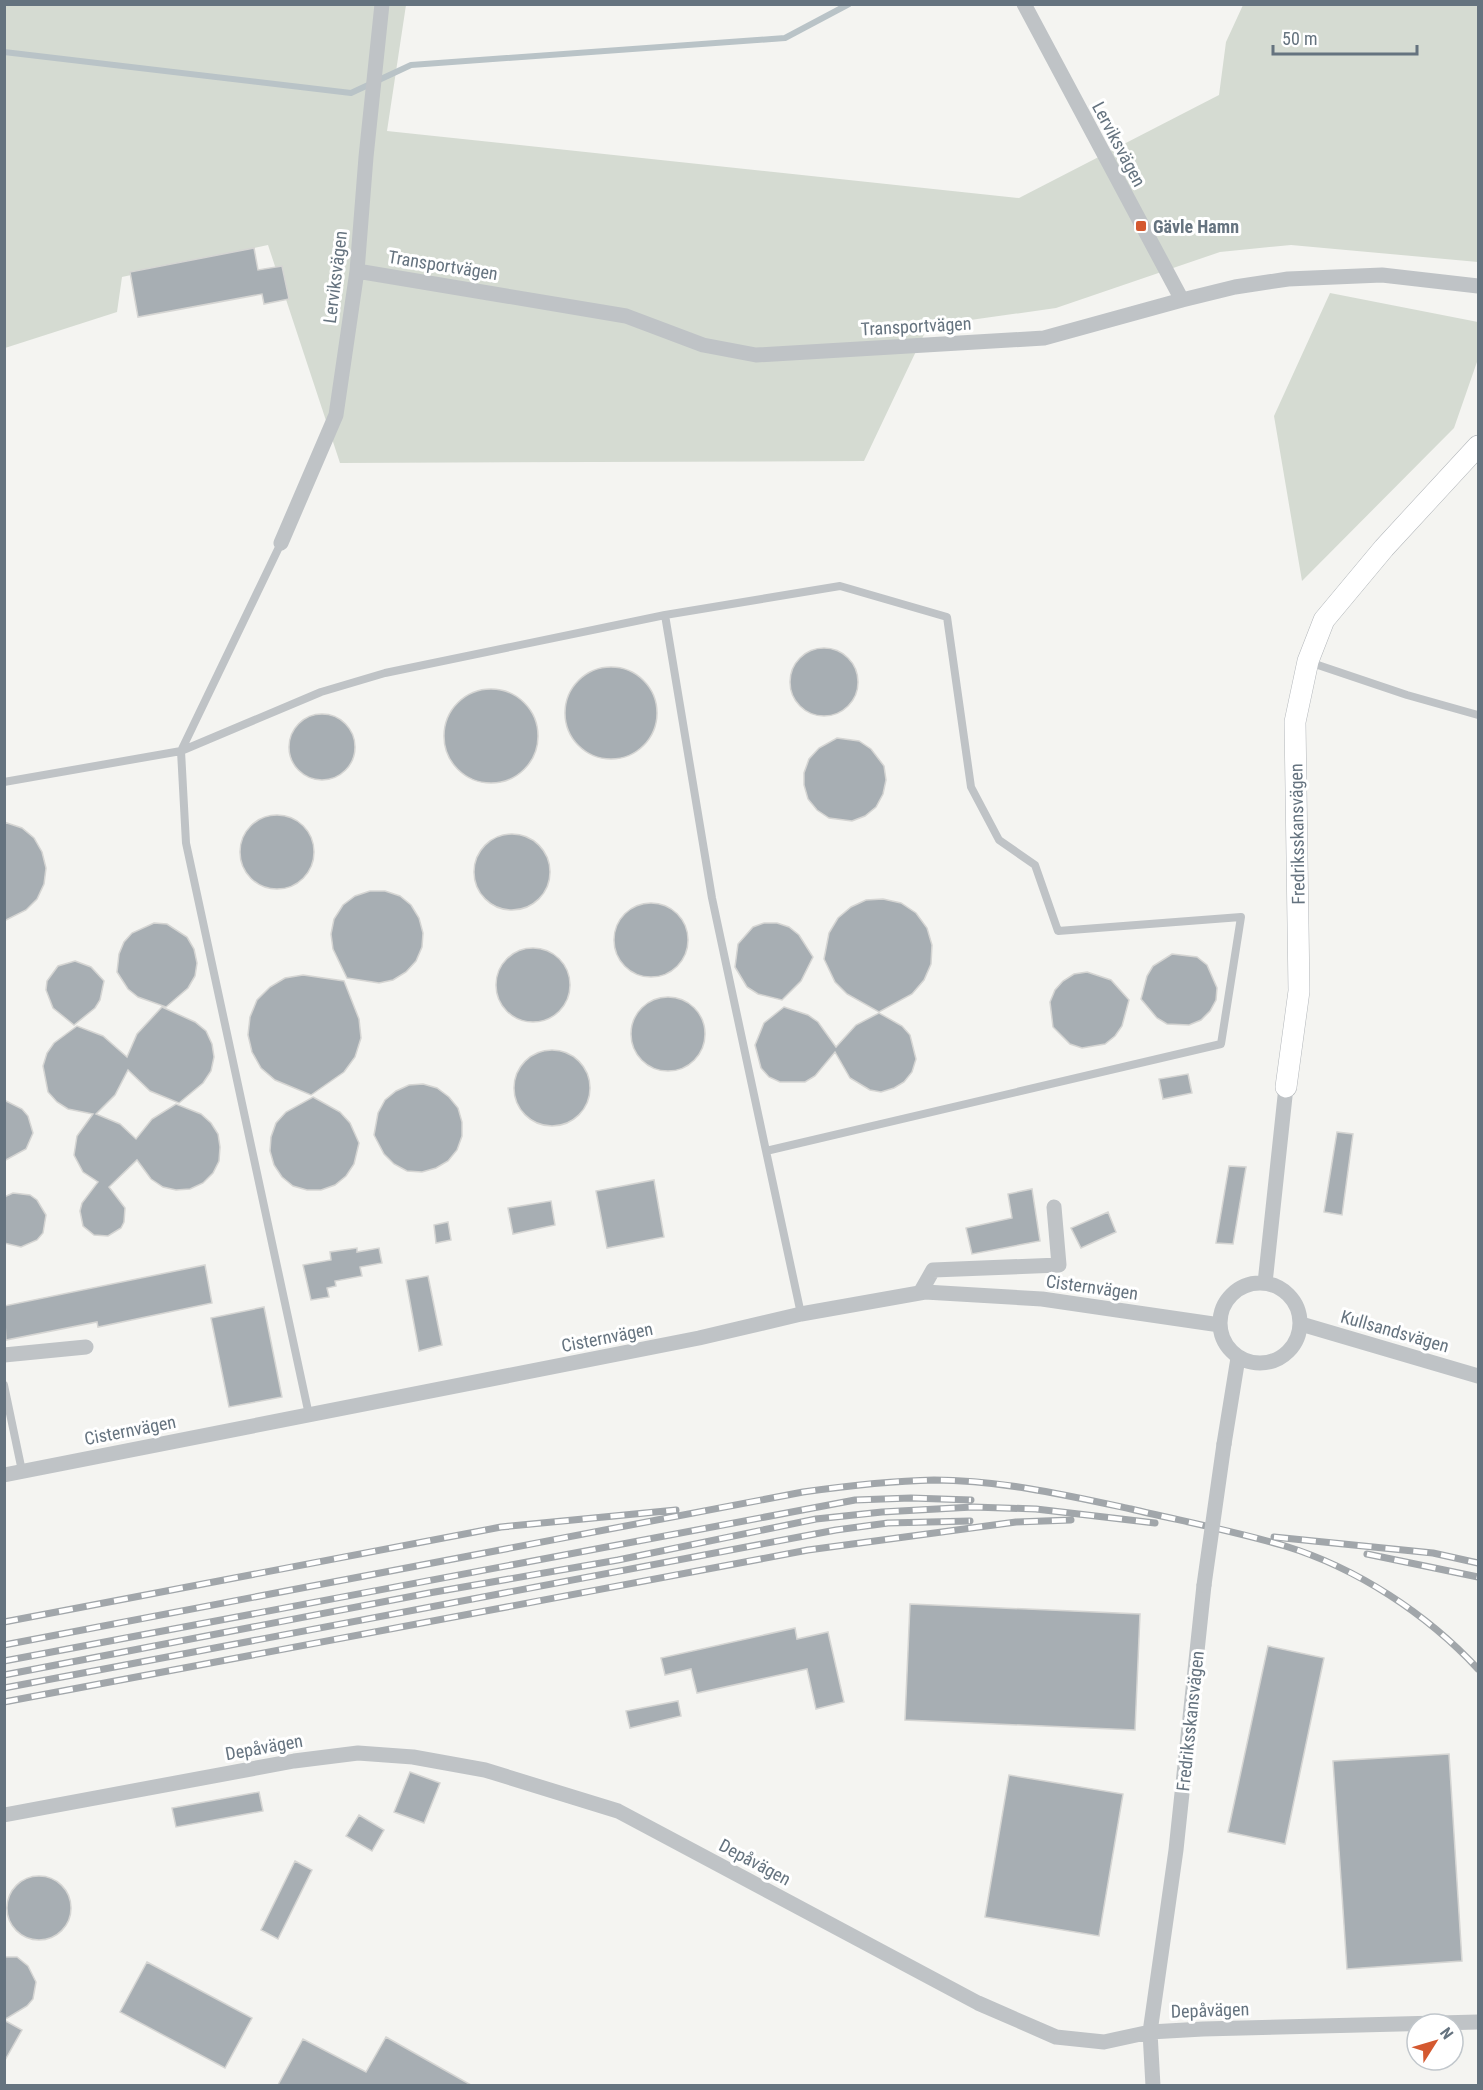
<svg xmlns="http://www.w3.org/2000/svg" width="1483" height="2090" font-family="'Roboto Condensed',sans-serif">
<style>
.green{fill:#d5dbd2}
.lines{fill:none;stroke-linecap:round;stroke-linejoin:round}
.stream{stroke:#b9c3c7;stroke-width:6}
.building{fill:#a7aeb3;stroke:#d5d5d3;stroke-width:1.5}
.secondary-casing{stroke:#b2b6ba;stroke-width:22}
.service{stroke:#bfc3c6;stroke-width:8}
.minor{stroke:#bfc3c6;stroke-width:15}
.secondary{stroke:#fff;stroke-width:21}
.rail-casing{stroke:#a1a6aa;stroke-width:7}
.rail{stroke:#fff;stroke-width:4.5;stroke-dasharray:14;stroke-linecap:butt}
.minor-bridge{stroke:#bfc3c6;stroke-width:15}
.poi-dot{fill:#d45930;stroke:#fff;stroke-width:2}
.labels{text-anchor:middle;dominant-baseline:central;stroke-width:6;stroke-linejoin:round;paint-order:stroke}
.street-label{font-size:18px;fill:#65737f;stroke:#fff}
.poi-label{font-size:18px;font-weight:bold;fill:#65737f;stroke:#fff;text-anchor:start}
</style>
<rect width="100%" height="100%" fill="#f4f4f1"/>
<path class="green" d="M5 5H406L387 131 1019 198 1219 95 1226 42 1243 5H1478V262L1291 245 1220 252 1056 308 928 326 864 461 340 463 268 245 122 277 117 312 5 348Z
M1330 293 1478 322V359L1454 428 1302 581 1274 416Z"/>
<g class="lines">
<path class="stream" d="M4 52 351 93 411 65 785 38 849 4"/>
</g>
<path class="building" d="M254 248 258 270 282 266 289 299 264 304 262 294 138 317 130 272Z
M790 682a34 34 0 1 1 68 0a34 34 0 1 1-68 0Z
M565 713a46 46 0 1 1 92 0a46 46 0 1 1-92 0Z
M444 736a47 47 0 1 1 94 0a47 47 0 1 1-94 0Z
M289 747a33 33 0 1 1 66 0a33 33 0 1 1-66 0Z
M837 738 859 741 871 749 884 766 886 780 883 794 876 807 865 816 852 821 829 818 817 810 808 799 804 785V773L809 759 819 748Z
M240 852a37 37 0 1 1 74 0a37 37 0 1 1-74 0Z
M4 822 22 828 34 838 42 852 46 868 44 884 37 899 26 910 4 921Z
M474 872a38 38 0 1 1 76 0a38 38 0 1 1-76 0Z
M370 891H385L400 896 411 905 419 918 423 933 422 947 416 961 406 972 393 980 379 983 347 978 333 949 331 934 334 919 343 905 355 896Z
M883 899 901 903 916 913 927 928 932 945 931 964 924 980 912 994 879 1012 847 994 835 982 824 959 829 933 838 918 851 907 866 900Z
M614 940a37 37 0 1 1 74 0a37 37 0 1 1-74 0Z
M154 923 167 924 187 937 194 949 197 963 195 976 188 988 166 1007 138 997 128 989 117 972 119 954 124 942 132 933Z
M764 923H777L789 927 799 935 813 957 801 981 782 1000 758 994 747 987 735 967 738 944 753 927Z
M496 985a37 37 0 1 1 74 0a37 37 0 1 1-74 0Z
M1172 954 1197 957 1207 965 1217 988 1216 1000 1210 1011 1201 1020 1189 1025 1167 1024 1157 1018 1141 999 1147 976 1153 966Z
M75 961 91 967 104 981 100 1000 95 1008 74 1025 53 1008 46 990 47 981 58 966Z
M1087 972 1111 980 1129 1000 1122 1026 1115 1036 1105 1044 1082 1048 1070 1044 1053 1027 1050 1002 1055 990 1063 981 1074 974Z
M303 975 344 981 359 1019 361 1038 355 1057 344 1072 311 1095 275 1080 261 1068 252 1052 248 1035 250 1017 257 1000 270 987 285 978Z
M631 1034a37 37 0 1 1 74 0a37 37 0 1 1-74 0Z
M162 1007 195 1022 206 1031 212 1044 214 1057 211 1071 203 1083 179 1103 150 1091 128 1070 115 1095 96 1114 120 1124 136 1139 152 1119 176 1104 201 1114 211 1123 218 1134 220 1147 219 1161 213 1173 203 1183 190 1189 176 1190 163 1187 151 1179 137 1160 109 1187 125 1208 124 1222 121 1228 108 1236 94 1235 83 1226 80 1211 82 1203 98 1182 83 1172 74 1155 77 1136 93 1114 68 1109 57 1102 48 1092 43 1066 47 1053 54 1043 77 1026 103 1036 127 1057 137 1034Z
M784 1007 808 1015 818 1022 836 1047 856 1025 879 1013 902 1026 910 1035 916 1059 912 1072 904 1082 894 1088 881 1092 870 1090 850 1078 835 1052 815 1076 805 1082H780L769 1077 761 1068 755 1045 764 1023Z
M514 1088a38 38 0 1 1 76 0a38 38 0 1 1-76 0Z
M1188 1074 1192 1093 1163 1099 1159 1079Z
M423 1084 437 1088 449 1097 458 1108 462 1122V1136L457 1150 448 1161 436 1168 422 1172 407 1171 394 1164 384 1154 374 1135 378 1113 385 1100 396 1091 409 1085Z
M313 1097 340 1112 350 1123 359 1143 354 1164 346 1176 335 1185 321 1190H307L293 1186 282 1177 274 1165 270 1151 271 1137 276 1123 286 1112Z
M4 1100 22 1109 28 1116 33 1133 26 1149 4 1161Z
M1337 1132 1353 1134 1342 1215 1324 1212Z
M1229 1166 1246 1167 1233 1244 1216 1243Z
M654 1180 664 1237 607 1248 596 1191Z
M1032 1189 1040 1241 972 1254 966 1228 1012 1218 1008 1194Z
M13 1193 30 1195 37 1200 46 1215 43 1233 37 1240 21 1247 4 1243V1197Z
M551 1201 555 1225 513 1234 508 1208Z
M1108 1212 1116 1232 1081 1248 1071 1228Z
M448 1222 451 1240 436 1243 434 1225Z
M357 1248V1252L379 1248 382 1263 360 1267 362 1276 335 1281 336 1286 327 1288 329 1297 311 1300 303 1265 331 1260 330 1252Z
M205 1265 212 1303 98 1327 97 1322 6 1340 4 1306Z
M428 1276 442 1345 419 1351 406 1280Z
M264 1307 282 1397 229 1407 211 1318Z
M910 1604 1140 1614 1135 1730 905 1720Z
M795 1628 797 1639 828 1632 844 1702 816 1709 807 1669 697 1693 691 1669 665 1675 661 1658Z
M1268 1646 1324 1658 1285 1844 1228 1832Z
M678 1701 681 1716 630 1728 626 1711Z
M1449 1754 1462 1961 1347 1969 1333 1761Z
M410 1772 440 1783 424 1823 394 1812Z
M1009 1775 1123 1794 1099 1936 985 1917Z
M259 1792 263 1811 176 1827 172 1808Z
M359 1815 384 1830 372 1851 346 1836Z
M295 1861 312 1870 278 1939 261 1930Z
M7 1908a32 32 0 1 1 64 0a32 32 0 1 1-64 0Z
M4 1957H17L28 1966 36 1982 33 1999 27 2006 4 2020Z
M147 1962 252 2018 225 2068 120 2012Z
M4 2020 22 2030 4 2062Z
M386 2037 471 2085H278L303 2039 366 2072Z"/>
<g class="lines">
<g class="secondary-casing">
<path id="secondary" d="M1286 1087 1299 991 1295 722 1308 661 1324 620 1384 548 1478 446"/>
</g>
<path class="service" d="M281 543 181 751 186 843 309 1415
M665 615 712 898 766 1151
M1309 662 1407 695 1478 715
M4 782 181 751 321 692 385 673 665 615 840 586 947 617 971 787 999 840 1035 865 1058 931 1241 917 1221 1044 766 1151 801 1314
M4 1385 22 1471"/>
<path class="minor" d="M1024 4 1182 300
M357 271 626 316 703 345 756 355 1044 338 1182 300 1235 287 1288 279 1382 275 1478 286
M281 543 336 415 357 271 366 157 382 4
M1220 1323a40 40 0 1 1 80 0a40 40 0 1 1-80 0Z
M1265 1283 1286 1087
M920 1293 933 1270 1059 1265 1054 1207
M1301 1324 1478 1376
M4 1355 86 1347
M1224 1444 1238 1358
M4 1475 699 1338 801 1314 925 1292 1042 1299 1220 1325
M4 1815 294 1761 358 1753 413 1757 485 1770 618 1811 978 2003 1056 2037 1104 2042 1150 2032 1203 2029 1478 2022
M1153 2086 1150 2032 1176 1850 1204 1585"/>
<use href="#secondary" class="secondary"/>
<g class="rail-casing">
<path id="rail" d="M1274 1537 1433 1553 1478 1563
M1367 1554 1478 1577
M4 1622 501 1527 676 1510
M4 1645 803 1492C846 1486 890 1481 934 1480 1000 1480 1066 1495 1131 1509 1182 1521 1234 1531 1285 1546 1357 1568 1427 1614 1478 1669
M4 1661 855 1500 911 1498 971 1500
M4 1675 429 1593 618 1560 816 1519 882 1512 973 1507 1036 1509 1155 1523
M4 1688 836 1530 888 1523 970 1521
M4 1702 808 1550 1016 1522 1071 1520"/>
</g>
<use href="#rail" class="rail"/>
<path class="minor-bridge" d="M1204 1585 1224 1444"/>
</g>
<rect class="poi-dot" x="1135" y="220" width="12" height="12" rx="3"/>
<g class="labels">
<g class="street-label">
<text transform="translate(1119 144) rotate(62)">Lerviksvägen</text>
<text transform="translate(443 265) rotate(9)">Transportvägen</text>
<text transform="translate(335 277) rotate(-83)">Lerviksvägen</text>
<text transform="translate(916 326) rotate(-3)">Transportvägen</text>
<text transform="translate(1297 834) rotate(-91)">Fredriksskansvägen</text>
<text transform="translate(1092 1287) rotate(8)">Cisternvägen</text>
<text transform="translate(1395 1331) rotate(16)">Kullsandsvägen</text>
<text transform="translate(607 1337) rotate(-11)">Cisternvägen</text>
<text transform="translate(130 1430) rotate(-11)">Cisternvägen</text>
<text transform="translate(1190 1721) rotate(-84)">Fredriksskansvägen</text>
<text transform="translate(264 1747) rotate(-10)">Depåvägen</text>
<text transform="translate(755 1862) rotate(28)">Depåvägen</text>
<text transform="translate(1210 2010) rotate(-2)">Depåvägen</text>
</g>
<g class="poi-label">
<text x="1153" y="226">Gävle Hamn</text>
</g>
</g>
<rect width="1483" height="2090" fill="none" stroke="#65737f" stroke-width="12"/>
<g transform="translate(1435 2042) rotate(53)"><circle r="28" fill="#ffffff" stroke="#c1c7cc" stroke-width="1.5"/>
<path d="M0-4.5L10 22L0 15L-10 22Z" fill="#d45930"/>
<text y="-9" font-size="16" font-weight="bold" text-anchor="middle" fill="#65737f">N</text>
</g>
<path d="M1273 45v9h144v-9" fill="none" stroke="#65737f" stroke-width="3"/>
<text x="1282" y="45" font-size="18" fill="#65737f" stroke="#ffffff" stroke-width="4.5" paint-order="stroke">50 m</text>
</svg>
